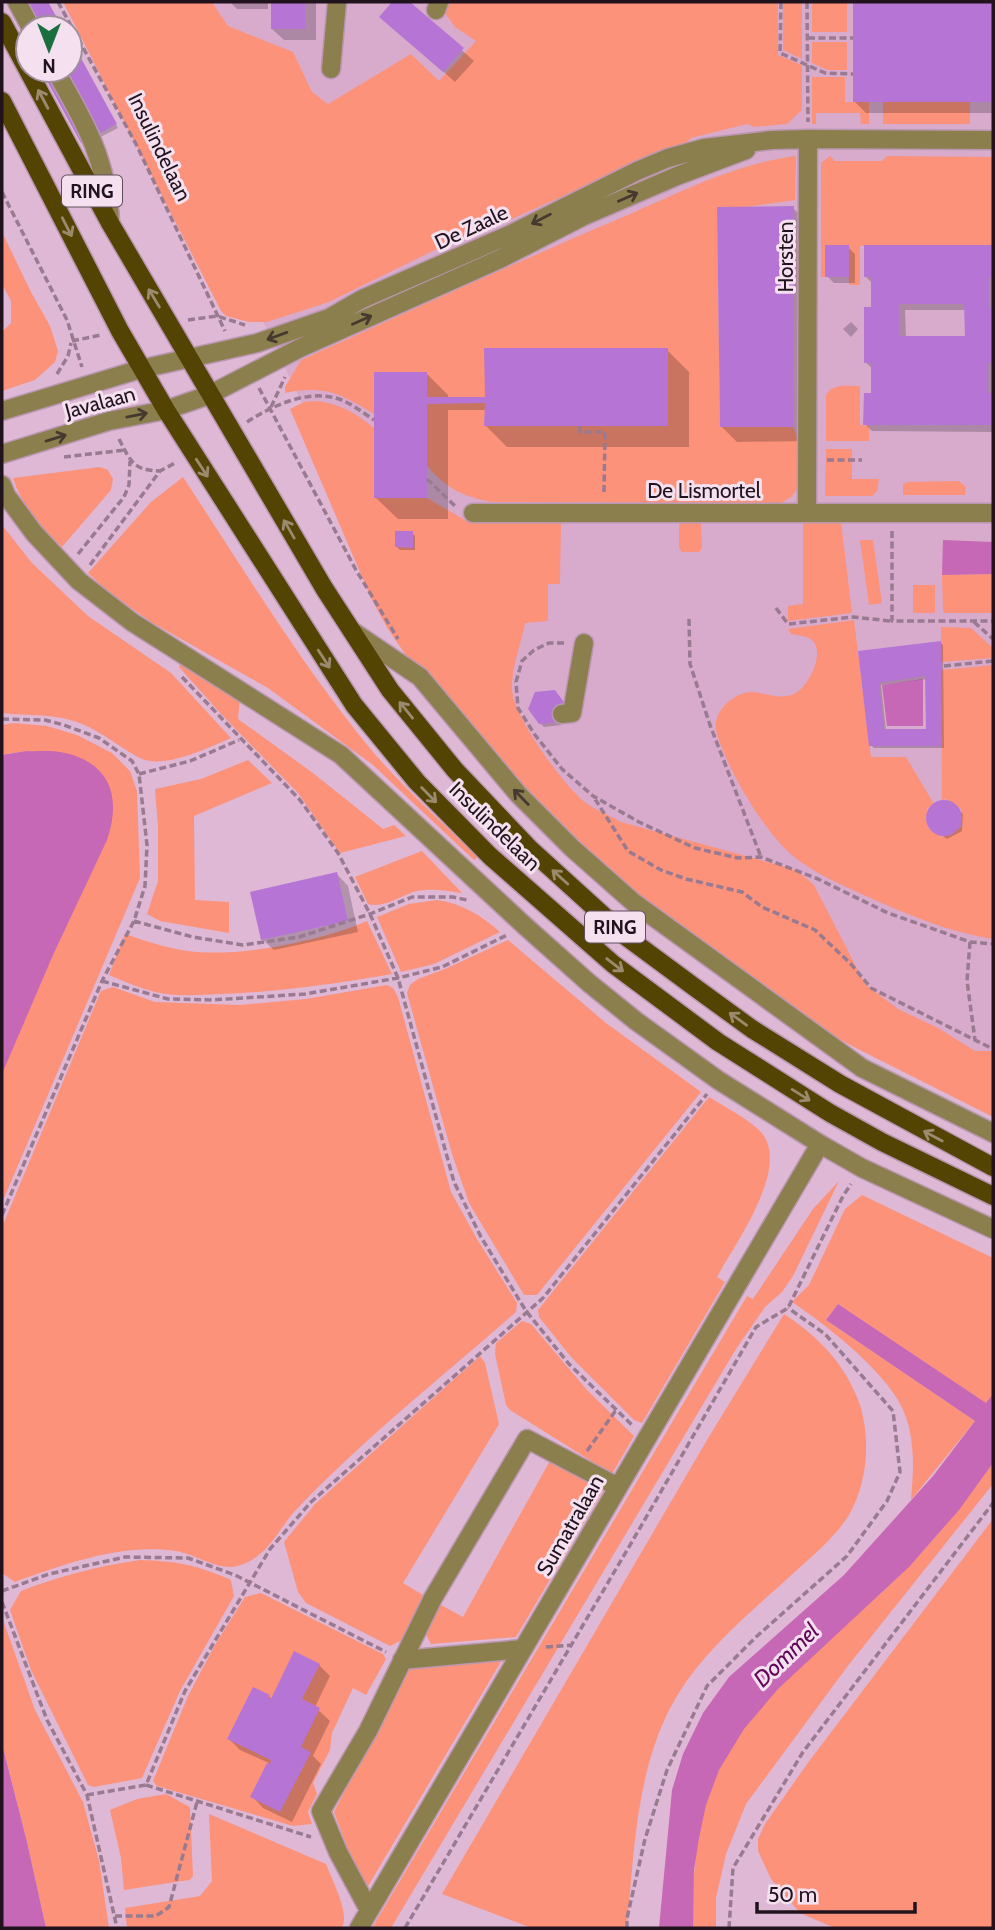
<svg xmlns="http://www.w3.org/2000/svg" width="995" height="1930" font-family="Cabin,sans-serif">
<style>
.built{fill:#d8abcd}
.green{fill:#fc9279}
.water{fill:#c668b5}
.shadow{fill:#0003;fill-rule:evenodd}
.building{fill:#b675d5;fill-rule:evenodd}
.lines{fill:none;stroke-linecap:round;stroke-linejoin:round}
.minor-casing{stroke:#b997b1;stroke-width:21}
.major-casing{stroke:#b997b1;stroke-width:21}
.path{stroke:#987a91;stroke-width:3.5;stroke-dasharray:7 3.5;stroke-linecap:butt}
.minor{stroke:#8c7f4e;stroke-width:18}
.major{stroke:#534404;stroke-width:18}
.oneway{stroke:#9b8a6e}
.oneway2{stroke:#46392f}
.labels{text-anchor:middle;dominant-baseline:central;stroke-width:6;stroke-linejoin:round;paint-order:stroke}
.shield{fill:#f4e0ef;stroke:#60505d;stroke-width:2}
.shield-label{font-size:19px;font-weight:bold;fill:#21131e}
.street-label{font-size:21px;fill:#21131e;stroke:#f4e0ef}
.water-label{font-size:23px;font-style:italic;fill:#610656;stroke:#f4e0ef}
</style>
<rect width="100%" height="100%" fill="#dfb8d6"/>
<path class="built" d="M111 2H993V1067L605 851 363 532Z"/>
<path class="green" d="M63 2H212L228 26 293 52 312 92 328 104 411 54 439 81 476 41 455 27 445 13 449 2H778V55L802 65V110L787 124 754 127 747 124 691 138 685 145 648 158 492 228 439 248 329 302 267 322H249L226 316 221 311Z
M783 2H802V59L783 50Z
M812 2H847V32H812Z
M812 42H847V70H827L812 63Z
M812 77H845V102H869V124H861L860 113H816V124H812Z
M883 102H970V124H883Z
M796 156 795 200 746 207H717L720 427H793C800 437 801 476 797 488 794 497 788 499 781 503L491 502C460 495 449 490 427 466V372H375L374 414C341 394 325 385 285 393V387L301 360C406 313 510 265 616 220 675 195 732 164 796 156Z
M830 156 835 161H882L887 156 993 157V284L992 246H860V285H849L848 246 825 277H821V163Z
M2 232 31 292 50 326 58 351 55 362 35 380 2 391V332L11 323V301L2 284Z
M860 386V425L869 426V441H826V395C832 383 848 386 860 386Z
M317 401C341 404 356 413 374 428L375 498H427L470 523 561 522 560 584H548V621L525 623C521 644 512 666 512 687 511 714 559 778 579 797 590 808 607 814 621 822L786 867 798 871 814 885 865 984 898 1009 938 1028 975 1051H993V1117L850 1045 730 979 563 839 422 679 388 629 372 600 290 409 304 402Z
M826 449H852V479H879L877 491 872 496H825Z
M100 467 108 470 113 479 111 490 62 547C43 530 20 503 13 478Z
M183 477C244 570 302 666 373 752 405 789 442 823 478 857L474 860 373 765 268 688 151 622 106 590 88 573 151 502Z
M959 481 966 487 965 495H903V484L908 482Z
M682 522H699L701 524 702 548 699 552H682L679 547V525Z
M803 522H841L852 613 788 621V606L803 604Z
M2 525 32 563 88 616 171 673 231 738C208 748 161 771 138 757 119 747 102 732 82 724 56 713 28 716 2 713Z
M860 540H873L882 603 869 605Z
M993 574V613H943L942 575Z
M913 585H935V613H913Z
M854 620 871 757H906L934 804 927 809 928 828 943 837 961 827V809L945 799 942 800 941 670 993 665V939C948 932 909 915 868 897 842 885 815 874 793 856 767 834 738 786 725 755 722 747 717 738 716 730 713 711 734 692 752 692 767 693 780 700 794 694 808 688 826 652 812 640 807 636 797 635 791 634L788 629Z
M941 627 971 628 993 648V658L941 662Z
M180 664 240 697 238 719 313 773 383 829 394 825 406 836 340 853 298 793 222 715 179 667Z
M14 723 47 726 77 735 112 753 130 771 137 791 140 878 2 1203V1074L10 1051 70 916 26 751 2 755V725Z
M248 760 272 783 194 816 195 900 229 902V933L160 921 147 914 158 881V827L155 789 201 779Z
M422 851 462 893C447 891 432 888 417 891 401 895 384 909 368 904L355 877Z
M437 900C463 904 481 915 500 932L434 964 401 972 377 917 409 904Z
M367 921 392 974C334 984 278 992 220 994 202 995 184 996 166 994 146 991 128 983 109 975L125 934C146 941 166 948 188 951 237 958 322 941 367 921Z
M508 940 606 1023 701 1092 537 1295H524L469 1203 452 1154 407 993 410 985 418 979 445 969Z
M387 985 393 988 398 997 451 1192 477 1239 517 1303 516 1312C442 1377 362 1440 294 1512 277 1532 265 1560 237 1566 218 1571 195 1554 176 1551 122 1543 64 1564 15 1582L2 1573V1227L101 991 113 987 155 1002 240 1005 306 999Z
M709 1097C725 1107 745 1117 759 1130 794 1163 735 1244 717 1277L725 1282 642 1423 634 1420 571 1357 539 1317 538 1310Z
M839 1181 793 1276 782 1292 765 1307 736 1349 391 1928H372L747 1296 753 1299 813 1209Z
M862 1195 993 1258V1394L987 1404 838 1304 826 1320 975 1421 911 1500C914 1467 916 1430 898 1400 877 1365 826 1325 792 1302L809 1285 845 1209Z
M784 1314C818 1336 845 1364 859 1402 871 1437 868 1482 849 1515 836 1536 816 1553 798 1569 756 1608 707 1646 677 1696 636 1764 634 1852 627 1928H532L442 1894 707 1440Z
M522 1321 531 1324 587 1390 634 1436 612 1474 510 1410 506 1405 495 1354 496 1343Z
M480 1356 485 1363 499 1424 403 1583 423 1595 404 1639 390 1646 306 1603 298 1592 284 1542 315 1504Z
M551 1459 603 1490 516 1637 431 1644 424 1631 441 1605 463 1617Z
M993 1463V1484L847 1667 746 1804 726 1854 716 1898V1928H693C692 1875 696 1821 718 1772 755 1691 848 1629 909 1566 940 1534 967 1499 993 1463Z
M993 1519V1928H838L830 1926 800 1913 771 1879 758 1851V1839L765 1824 807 1764Z
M140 1560C176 1561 198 1565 231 1580L234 1596 180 1691 142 1778 94 1787 88 1785 31 1670 10 1610 21 1591C60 1576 98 1566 140 1560Z
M261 1593 383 1654 386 1659 366 1695 353 1688 332 1733 330 1750 313 1783 317 1794 308 1812 312 1824 293 1826 157 1786 153 1781 188 1696 215 1645 245 1597Z
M2 1617 35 1710 83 1802 99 1861 109 1928H46L27 1842 2 1744Z
M502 1660 364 1893 334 1812 409 1667Z
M166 1794 190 1807 193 1876 190 1880 182 1881 124 1890 121 1858 110 1810 137 1799Z
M209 1814 326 1864C332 1880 350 1913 342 1928H127L125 1908 200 1896 212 1881Z"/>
<path class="water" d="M943 540 993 542V574L942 575Z
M923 679V726H887L882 685Z
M26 751C37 752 49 750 60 752 110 761 122 796 107 840L53 955 2 1074V755Z
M838 1304 986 1403 993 1394V1463L959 1510 909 1567 778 1689 744 1729 719 1770 706 1805 699 1838 694 1870 693 1928H659L672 1790 683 1754 703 1713 729 1677 844 1575 933 1476 975 1421 826 1320Z
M2 1744 27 1842 46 1928H2Z"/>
<path class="shadow" d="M26 2H48L63 28H41Z
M230 2H268V9H237Z
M272 2H316V40H284L272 29Z
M395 2H407L474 61 455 82 382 17Z
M855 2H993V113H866L854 101Z
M70 41 118 128 85 145 43 70H70Z
M793 208 808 223 807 441 737 442 722 427Z
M848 247 855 254V283H834L827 276Z
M865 247H993V432L872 431 865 424 873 395V369L865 362 873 309V284L865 276ZM905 310H966V338H906Z
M851 322 858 329 851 337 843 329Z
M667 350 689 372V447H507L486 426V410H448V519H398L376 498 427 374 448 395V399L486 398Z
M412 533 415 536V550H400L397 547Z
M940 642 943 645 944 748H874L871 745 860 653ZM927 679V731H886L881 685Z
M569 709 561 725 544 727 540 723Z
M945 801 963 814 962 831 947 839 929 827V809Z
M337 874 348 886 358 932 274 950 262 939Z
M319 1665 330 1676 315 1707 330 1721 313 1756 321 1764 292 1822 263 1808 252 1796 269 1763 240 1750 229 1739 269 1696 272 1699Z"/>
<path class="building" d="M24 2H48L62 28H39Z
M271 2H305V29H271Z
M392 2H410L464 48 443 72 379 17Z
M853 2H993V102H853Z
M70 38 117 124 81 143 41 70H70Z
M794 206 793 427H720L717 207Z
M825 245H849V277H825Z
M864 245H993V277H989V308H993V363H988V393H993V425H863L864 393H871V363H864V307H871V277H864ZM899 304H964L965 336H899Z
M484 348H668V426H484L485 403 427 404V498H374V372H427V397H485Z
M395 531H413V548L395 547Z
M941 641V746H869L858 651ZM925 676 926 729H884L879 683Z
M555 690 566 705 559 722 539 724 528 709 535 692Z
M926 818a18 18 0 1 1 36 0a18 18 0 1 1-36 0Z
M337 872 348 921 261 940 250 892Z
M294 1651 320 1664 302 1699 320 1708 301 1747 311 1752 280 1812 250 1797 267 1763 270 1764 271 1760 227 1739 253 1687 270 1695 268 1697 271 1699Z"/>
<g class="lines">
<g class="minor-casing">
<path id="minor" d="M17 2 31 28
M436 10 439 2
M331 69 337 2
M55 70C85 122 108 162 110 223
M2 411 141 369 257 343 329 318 362 299 511 234 637 171 668 158 704 148 772 140 808 139 993 140
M2 454 109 421 166 410 209 395 300 348 500 259 584 216 677 176 746 150
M2 485 6 495 34 533 79 581 132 622 341 755 525 926 589 983 636 1021 718 1080 820 1144 862 1168 993 1229
M473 513H993
M807 513 808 139
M352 631 420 677 518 794 572 848 633 902 862 1068 993 1133
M562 714 572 713 584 643
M402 1660 523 1649
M369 1910 338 1852 321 1811 368 1731 433 1598 527 1439 618 1487
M359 1928 820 1144"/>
</g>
<g class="major-casing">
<path id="major" d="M2 22 110 223 324 588 390 690 455 770 530 849 628 938 697 989 752 1029 840 1084 993 1167
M2 101 120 331 166 410 354 705 417 782 490 856 613 964 718 1042 830 1113 882 1142 993 1196"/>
</g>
<path class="path" d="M58 2 136 144 225 331
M781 2 780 53 825 73 853 74
M807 2 808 122
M808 38H853
M2 192 67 320 82 367
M188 320 217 316 245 325
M72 341 101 335
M57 374 68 356 71 343
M259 388 356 570 398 639
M271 407 285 377
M247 422C275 404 314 386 346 402 356 407 365 414 374 420
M580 426V432H605L604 493
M119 439C131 462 133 470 160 471
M64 457 125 450
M827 460H862
M427 479 455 506
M892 531V621H993
M78 554 124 497 129 485 130 461
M90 565 160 471 177 462
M776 608 788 624 853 617 891 621
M689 619 690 664 710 725 761 857
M974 622 993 639
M564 643H549L534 650 522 661 516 682 518 708 535 735 562 769 593 796 639 822 695 848 738 858 761 857 818 879 888 913 970 942 993 944
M944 666 993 661
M182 677 300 800 338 853 370 914 398 978 454 1182 481 1237 526 1311 569 1364 633 1426
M2 719 45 720 64 725 99 738 132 761 139 774 147 845 145 886 134 921 102 981 2 1215
M139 774 190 761 239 740
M595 799 628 851 661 870 686 879 742 892 762 907 815 930 851 964 871 988 993 1049
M134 921 193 937 243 945 299 937 370 914 412 897H453L467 900
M970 942 967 981 975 1040
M102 981 168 999 212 1000 305 994 398 978 442 967 507 935
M587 1451 616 1410
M2 1591 49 1574 125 1557 188 1558 235 1575 386 1652
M2 1602 47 1720 87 1795 117 1928
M546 1647 572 1645
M146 1785 311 1837
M87 1795 146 1785 185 1691 270 1549 311 1502 543 1298 707 1094
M115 1916H156L169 1907 197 1802
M405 1928 633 1540 756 1327 788 1308 843 1196 851 1184
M627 1928V1918L645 1839 667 1770 707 1686 756 1637 847 1556 887 1501 900 1472 893 1411 825 1334 788 1308
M729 1928 733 1868 803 1752 993 1503"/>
<use href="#minor" class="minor"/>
<use href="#major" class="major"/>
</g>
<defs><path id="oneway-shaft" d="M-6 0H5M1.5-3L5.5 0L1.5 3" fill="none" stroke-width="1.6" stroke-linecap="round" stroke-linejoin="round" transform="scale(1.75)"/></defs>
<g class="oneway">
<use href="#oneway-shaft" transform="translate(43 99) rotate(-118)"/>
<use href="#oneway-shaft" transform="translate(67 227) rotate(63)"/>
<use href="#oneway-shaft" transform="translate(154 298) rotate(-121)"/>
<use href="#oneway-shaft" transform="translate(202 468) rotate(57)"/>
<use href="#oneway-shaft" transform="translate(289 529) rotate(-120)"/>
<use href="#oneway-shaft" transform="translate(324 659) rotate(57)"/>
<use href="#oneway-shaft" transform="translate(406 710) rotate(-129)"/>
<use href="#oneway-shaft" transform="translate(429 795) rotate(45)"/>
<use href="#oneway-shaft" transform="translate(560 877) rotate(-138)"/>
<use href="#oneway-shaft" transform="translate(615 965) rotate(38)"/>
<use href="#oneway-shaft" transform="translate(738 1019) rotate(-144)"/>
<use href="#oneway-shaft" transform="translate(801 1095) rotate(32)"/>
<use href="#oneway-shaft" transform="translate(933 1136) rotate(-152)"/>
</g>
<g class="oneway2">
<use href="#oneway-shaft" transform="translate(628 197) rotate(-24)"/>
<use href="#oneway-shaft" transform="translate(541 219) rotate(153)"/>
<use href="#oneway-shaft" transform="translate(362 320) rotate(-24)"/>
<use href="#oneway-shaft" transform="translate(277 336) rotate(160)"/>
<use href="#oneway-shaft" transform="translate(137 415) rotate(-11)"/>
<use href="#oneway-shaft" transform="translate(56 438) rotate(-17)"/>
<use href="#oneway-shaft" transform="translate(521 797) rotate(-134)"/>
</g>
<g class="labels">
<g class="shield">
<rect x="62" y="175.5" width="60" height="31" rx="5"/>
<rect x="585" y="911.5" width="60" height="31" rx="5"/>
</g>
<g class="shield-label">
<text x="92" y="191">RING</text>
<text x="615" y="927">RING</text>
</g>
<g class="street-label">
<text transform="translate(160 147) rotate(64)">Insulindelaan</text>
<text transform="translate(471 227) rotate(-25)">De Zaale</text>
<text transform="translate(785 257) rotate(-90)">Horsten</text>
<text transform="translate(100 402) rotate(-15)">Javalaan</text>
<text x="704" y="490">De Lismortel</text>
<text transform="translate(495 826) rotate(44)">Insulindelaan</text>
<text transform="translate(570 1525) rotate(-60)">Sumatralaan</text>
</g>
<g class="water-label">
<text transform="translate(786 1655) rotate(-44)">Dommel</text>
</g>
</g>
<rect width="995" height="1930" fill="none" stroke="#21131e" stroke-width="7"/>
<g transform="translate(49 49) rotate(180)"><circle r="33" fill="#f4e0ef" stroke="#a08e9b" stroke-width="2"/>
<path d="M0-5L12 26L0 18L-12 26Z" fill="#1a6e40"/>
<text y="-10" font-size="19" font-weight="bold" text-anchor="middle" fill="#21131e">N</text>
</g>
<path d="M757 1902v10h158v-10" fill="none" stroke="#21131e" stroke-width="3.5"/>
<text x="768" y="1902" font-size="21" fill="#21131e" stroke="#f4e0ef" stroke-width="5" paint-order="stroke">50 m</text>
</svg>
